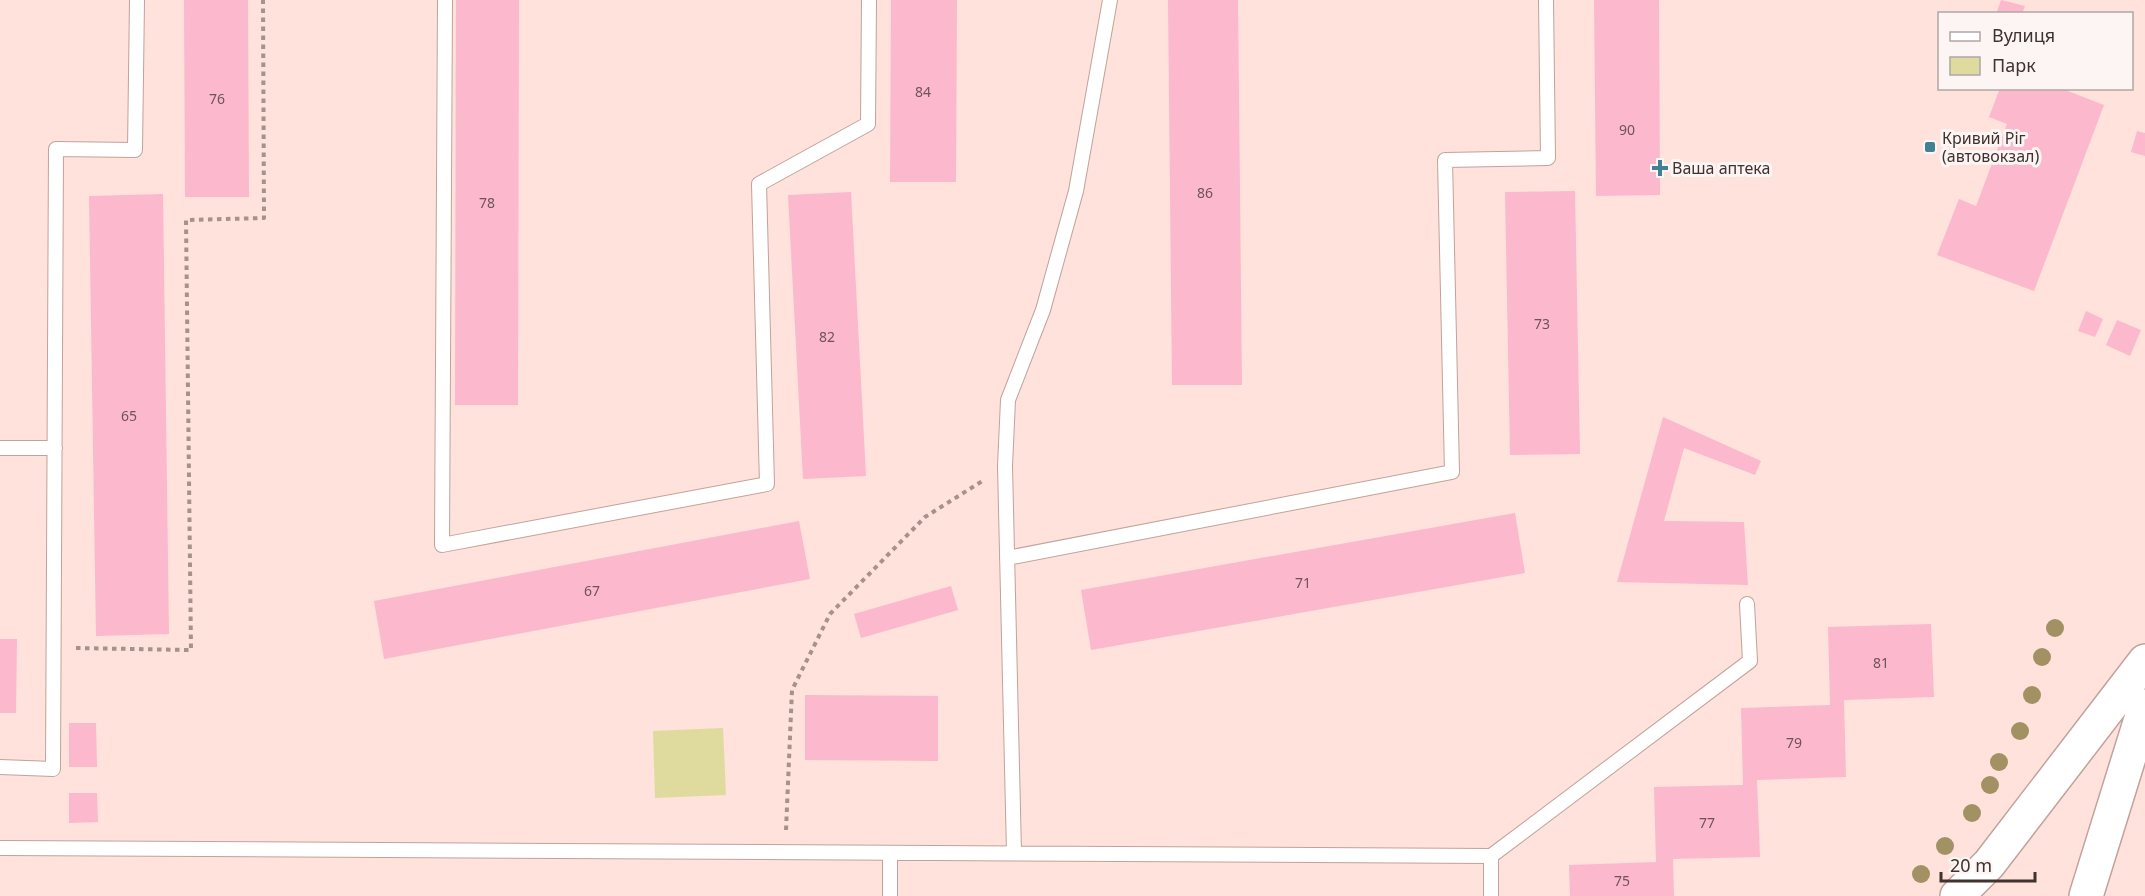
<svg xmlns="http://www.w3.org/2000/svg" width="2145" height="896" font-family="'Noto Sans',sans-serif">
<style>
.green{fill:#dfda9e}
.building{fill:#fcb8cd}
.lines{fill:none;stroke-linecap:round;stroke-linejoin:round}
.lane-casing{stroke:#c2a29a;stroke-width:16}
.primary-casing{stroke:#c2a29a;stroke-width:36}
.path{stroke:#a6918b;stroke-width:4;stroke-dasharray:4.5 4.5;stroke-linecap:butt}
.lane{stroke:#fff;stroke-width:14}
.primary{stroke:#fff;stroke-width:33}
.tree{fill:#a29263}
.poi-dot{fill:#408193;stroke:#fcf5f3;stroke-width:2}
.labels{text-anchor:middle;dominant-baseline:central;stroke-width:6;stroke-linejoin:round;paint-order:stroke}
.number-label{font-size:14px;fill:#6e5456}
.poi-label{font-size:16px;fill:#3f322f;stroke:#fcf5f3;text-anchor:start}
</style>
<rect width="100%" height="100%" fill="#fee2db"/>
<path class="green" d="M723 728 726 795 655 798 653 731Z"/>
<path class="building" d="M184 0H248L249 197H185Z
M456 0H519L518 405H455Z
M891 0H957L956 182H890Z
M1168 0H1238L1242 385H1172Z
M1594 0H1659L1660 195 1596 196Z
M2001 0 2025 6 2022 14H1996Z
M2000 88H2060L2104 105 2034 291 1937 255 1959 199 1976 206 2007 124 1989 117Z
M2137 131 2145 133V156L2131 152Z
M1575 191 1580 454 1510 455 1505 192Z
M851 192 866 476 803 479 788 195Z
M163 194 169 634 96 636 89 196Z
M2086 311 2103 319 2095 337 2078 331Z
M2117 320 2141 330 2130 356 2106 345Z
M1663 417 1761 461 1755 475 1684 448 1664 521 1744 522 1748 585 1617 582Z
M1515 513 1525 573 1091 650 1081 590Z
M799 521 810 579 384 659 374 601Z
M951 586 958 610 861 638 854 614Z
M1931 624 1934 697 1844 700 1846 777 1757 780 1760 857 1673 859 1674 896H1570L1569 865 1656 862 1654 787 1743 785 1741 708 1830 705 1828 627Z
M0 639H17L16 713H0Z
M805 695 938 696V761L805 760Z
M69 723H96L97 767H69Z
M69 793H97L98 822 69 823Z"/>
<g class="lines">
<g class="lane-casing">
<path id="lane" d="M445 0 442 545 767 484 759 184 868 124 869 0
M0 448H55
M1007 558 1452 472 1445 160 1548 158 1546 0
M0 767 53 769 56 149 135 150 137 0
M0 848 1491 856V896
M1014 853 1005 466 1008 400 1043 310 1076 191 1110 0
M1491 856 1750 661 1747 604
M890 896V853"/>
</g>
<g class="primary-casing">
<path id="primary" d="M1957 896 1989 864 2145 661
M2086 896 2145 706"/>
</g>
<path class="path" d="M76 648 191 650 186 220 264 218 263 0
M786 830 792 690 830 614 925 517 984 480"/>
<use href="#lane" class="lane"/>
<use href="#primary" class="primary"/>
</g>
<g class="tree">
<circle cx="2055" cy="628" r="9"/>
<circle cx="2042" cy="657" r="9"/>
<circle cx="2032" cy="695" r="9"/>
<circle cx="2020" cy="731" r="9"/>
<circle cx="1999" cy="762" r="9"/>
<circle cx="1990" cy="785" r="9"/>
<circle cx="1972" cy="813" r="9"/>
<circle cx="1945" cy="846" r="9"/>
<circle cx="1921" cy="874" r="9"/>
</g>
<g class="poi-dot">
<rect x="1924" y="141" width="12" height="12" rx="3"/>
<path d="M1657 159h6v6h6v6h-6v6h-6v-6h-6v-6h6z"/>
</g>
<g class="labels">
<g class="number-label">
<text x="923" y="91">84</text>
<text x="217" y="98">76</text>
<text x="1627" y="129">90</text>
<text x="1205" y="192">86</text>
<text x="487" y="202">78</text>
<text x="1542" y="323">73</text>
<text x="827" y="336">82</text>
<text x="129" y="415">65</text>
<text x="1303" y="582">71</text>
<text x="592" y="590">67</text>
<text x="1881" y="662">81</text>
<text x="1794" y="742">79</text>
<text x="1707" y="822">77</text>
<text x="1622" y="880">75</text>
</g>
<g class="poi-label">
<text x="1942" y="138">Кривий Ріг<tspan x="1942" dy="18">(автовокзал)</tspan></text>
<text x="1672" y="168">Ваша аптека</text>
</g>
</g>
<rect x="1938" y="12" width="195" height="78" fill="#fcf5f3" stroke="#b0a7a5" stroke-width="1.5"/>
<rect x="1950" y="32" width="30" height="9" fill="#ffffff" stroke="#b0a7a5" stroke-width="1.5"/>
<text x="1992" y="42" font-size="18" fill="#3f322f">Вулиця</text>
<rect x="1950" y="57" width="30" height="18" fill="#dfda9e" stroke="#b0a7a5" stroke-width="1.5"/>
<text x="1992" y="72" font-size="18" fill="#3f322f">Парк</text>
<path d="M1941 872v9h94v-9" fill="none" stroke="#3f322f" stroke-width="3"/>
<text x="1950" y="872" font-size="18" fill="#3f322f" stroke="#fcf5f3" stroke-width="4.5" paint-order="stroke">20 m</text>
</svg>
